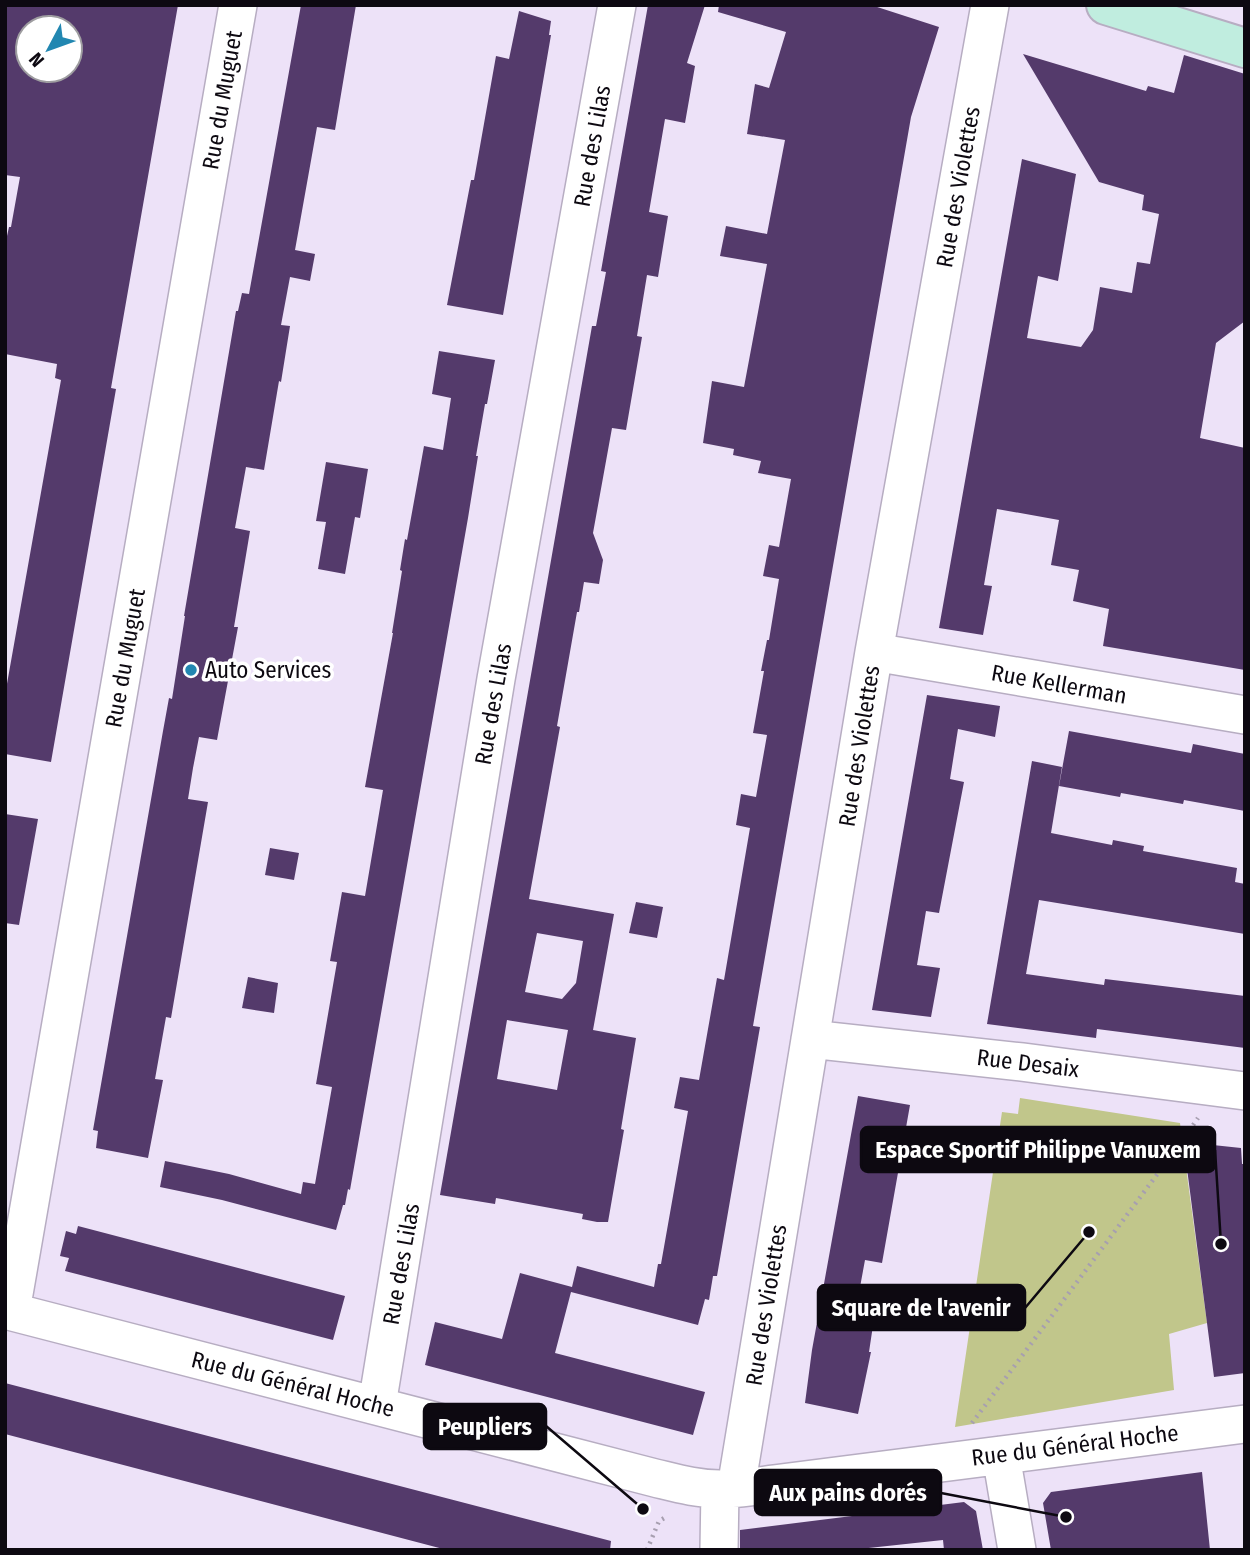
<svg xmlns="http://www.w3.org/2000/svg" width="1250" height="1555" font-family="'Fira Sans Condensed',sans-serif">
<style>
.green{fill:#c1c68b}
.building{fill:#543a6b;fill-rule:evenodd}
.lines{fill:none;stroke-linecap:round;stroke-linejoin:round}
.street-casing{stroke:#b7adc2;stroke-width:40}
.secondary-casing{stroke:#b7adc2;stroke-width:42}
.path{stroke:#a79fb0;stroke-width:4.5;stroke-dasharray:2 5;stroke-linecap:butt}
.street{stroke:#fff;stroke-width:37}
.secondary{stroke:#c0eddf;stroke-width:38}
.poi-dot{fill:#2287b1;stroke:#fff;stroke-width:2.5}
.labels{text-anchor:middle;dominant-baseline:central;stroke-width:7;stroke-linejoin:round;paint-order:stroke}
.street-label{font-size:23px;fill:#0d0911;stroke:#fff}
.poi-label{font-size:23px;fill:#0d0911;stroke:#fff;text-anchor:start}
.leader{fill:none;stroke:#0d0911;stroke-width:2.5}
.callout-dot{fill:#0d0911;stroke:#fff;stroke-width:2.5}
.callout{fill:#0d0911;stroke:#0d0911;stroke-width:2.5}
.callout-label{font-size:24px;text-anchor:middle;font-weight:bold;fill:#fff}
</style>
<rect width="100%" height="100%" fill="#ede2f8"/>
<path class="green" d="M1020 1098 1180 1123 1207 1323 1169 1334 1174 1390 955 1427 1002 1112 1018 1114Z"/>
<path class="building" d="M5 5H178L111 388 116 389 51 762 5 754V695L61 380 55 378 57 364 5 354V245L9 227H11L20 177 5 175ZM28 28H70V70H28Z
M301 5H356L335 130 317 127 295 250 315 254 310 281 290 277 281 325 290 326 281 382 279 381 264 470 246 467 235 528 250 531 234 627H238L217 740 199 737 193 768 188 799 208 802 171 1018 166 1017 155 1079 163 1080 148 1158 96 1148 98 1131 93 1130 163 731 169 698 172 699 185 616H184L236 311H238L242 293 249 294Z
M648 5H705L687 63 695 66 685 123 665 119 649 212 668 216 658 277 647 275 637 336 642 337 626 430 612 428 593 533 603 560 599 584 584 582 579 612H577L557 726 560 727 529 899 614 914 593 1030 636 1038 621 1129 624 1130 608 1222H597L582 1219 583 1214 496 1198 495 1204 440 1195 592 326H596L606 272 601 271ZM537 933 583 941 576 983 562 999 525 992ZM507 1020 568 1030 557 1090 497 1079Z
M719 5H871L939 27 911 117 753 1026 760 1027 717 1276H713L709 1300 705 1299 698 1325 571 1292 555 1353 705 1392 693 1435 425 1365 435 1322 502 1339 520 1273 572 1287 577 1266 654 1287 658 1264H661L688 1111 674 1108 680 1077 699 1080 717 978 724 980 750 828 736 825 741 794 756 797 767 735 753 733 764 671H761L767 640H769L779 579 763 576 769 545 779 547 791 479 758 473 761 461 733 455 734 449 703 443 712 381 744 387 767 264 720 256 726 226 767 234 785 140 747 134 755 84 769 88 786 32 718 12Z
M519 11 551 21 549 35H551L503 315 447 305 471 180H474L496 56 509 59Z
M1023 54 1146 91 1148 86 1174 93 1184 55 1245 74V321L1216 343 1200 438 1245 448V670L1103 646 1109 609 1073 601 1079 570 1051 565 1059 520 997 509 984 585 992 586 983 635 939 628 1022 159 1076 174 1058 281 1038 276 1027 338 1081 347 1093 330 1100 287 1132 293 1137 262 1150 264 1159 214 1142 210 1144 195 1099 182Z
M439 351 495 360 487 404H485L476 456H478L468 518 350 1190 348 1189 345 1205H343L336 1230 222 1200 160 1187 165 1161 229 1174 301 1194 303 1182 315 1184 332 1087 316 1084 337 962 330 961 339 909 342 892 365 896 383 790 365 787 393 633H392L402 571 400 570 405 539 407 540 424 446 443 450 451 398 432 394Z
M326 462 368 469 360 518 355 517 345 574 318 569 326 522 316 521Z
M927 695 1000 706 995 737 958 729 950 779 964 782 939 913 926 911 917 965 940 968 931 1017 872 1010Z
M1069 731 1191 753 1193 744 1245 754V811L1184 800 1183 804 1121 793 1120 797 1059 786Z
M1032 761 1062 767 1051 833 1112 845 1113 840 1144 846 1143 851 1237 868 1235 882 1245 884V934L1039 900 1026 974 1104 985 1105 979 1245 996V1048L1097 1029 1096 1038 987 1024Z
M5 814 38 819 19 925 5 923Z
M270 848 299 853 294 880 265 875Z
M636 902 663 907 657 938 629 933Z
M248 977 278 983 274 1013 242 1008Z
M858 1096 910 1105 882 1263 865 1260 856 1309 875 1312 869 1352H871L858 1414 805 1403 812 1350Z
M1194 1143 1241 1148 1242 1164H1245V1373L1214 1377 1185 1153 1195 1152Z
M78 1226 345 1296 333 1340 65 1271 69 1258 60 1256 66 1231 76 1234Z
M5 1383 611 1541 610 1550H447L5 1434Z
M1202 1472 1210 1550H1051L1043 1503 1051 1492Z
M964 1502 976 1511 983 1550H944L943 1540 850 1550H740V1530Z"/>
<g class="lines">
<g class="street-casing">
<path id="street" d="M874 652 1245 715
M810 1039 1022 1062 1245 1091
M5 1310 655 1478C676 1483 697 1489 720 1489 738 1489 757 1486 775 1484L1245 1424
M11 1311 238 5
M377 1405 496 679 617 5
M1001 1455 1017 1550
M736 1488 874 652 990 5
M719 1550 720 1489"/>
</g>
<g class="secondary-casing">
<path id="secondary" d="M1106 5 1245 48"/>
</g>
<path class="path" d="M972 1423 1182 1141 1198 1118
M647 1550 659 1521 666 1517"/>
<use href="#street" class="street"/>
<use href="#secondary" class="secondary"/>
</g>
<circle class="poi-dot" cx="191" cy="670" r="7"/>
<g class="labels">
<g class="street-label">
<text transform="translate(222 100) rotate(-80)">Rue du Muguet</text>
<text transform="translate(592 146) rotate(-80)">Rue des Lilas</text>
<text transform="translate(958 187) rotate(-80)">Rue des Violettes</text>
<text transform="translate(125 658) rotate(-80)">Rue du Muguet</text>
<text transform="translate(1059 684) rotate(10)">Rue Kellerman</text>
<text transform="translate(493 704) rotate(-80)">Rue des Lilas</text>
<text transform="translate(859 746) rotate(-81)">Rue des Violettes</text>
<text transform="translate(1028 1063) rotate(7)">Rue Desaix</text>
<text transform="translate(401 1264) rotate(-80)">Rue des Lilas</text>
<text transform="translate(766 1305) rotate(-81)">Rue des Violettes</text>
<text transform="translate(293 1384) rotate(14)">Rue du Général Hoche</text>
<text transform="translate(1075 1445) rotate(-7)">Rue du Général Hoche</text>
</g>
<g class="poi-label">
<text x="205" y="670">Auto Services</text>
</g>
</g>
<path class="leader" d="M1221 1244L1215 1150M1089 1232L1025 1308M643 1509L546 1426M1066 1517L941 1493"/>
<g class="callout-dot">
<circle cx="1221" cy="1244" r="7"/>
<circle cx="1089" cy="1232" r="7"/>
<circle cx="643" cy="1509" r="7"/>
<circle cx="1066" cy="1517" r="7"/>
</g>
<g class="callout">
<rect x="861" y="1127" width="354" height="45" rx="7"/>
<rect x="818" y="1285" width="207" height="45" rx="7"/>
<rect x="424" y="1404" width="122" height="45" rx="7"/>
<rect x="755" y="1470" width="186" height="45" rx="7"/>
</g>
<g class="callout-label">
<text x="1038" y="1158">Espace Sportif Philippe Vanuxem</text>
<text x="921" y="1316">Square de l'avenir</text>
<text x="485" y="1435">Peupliers</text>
<text x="848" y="1501">Aux pains dorés</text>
</g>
<rect width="1250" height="1555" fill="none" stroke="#0d0911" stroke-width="14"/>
<g transform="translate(49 49) rotate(229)"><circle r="33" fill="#ffffff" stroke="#9e9da0" stroke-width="2"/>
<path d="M0-5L12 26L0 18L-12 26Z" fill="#2287b1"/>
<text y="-10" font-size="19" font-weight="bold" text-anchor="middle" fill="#0d0911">N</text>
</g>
</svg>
